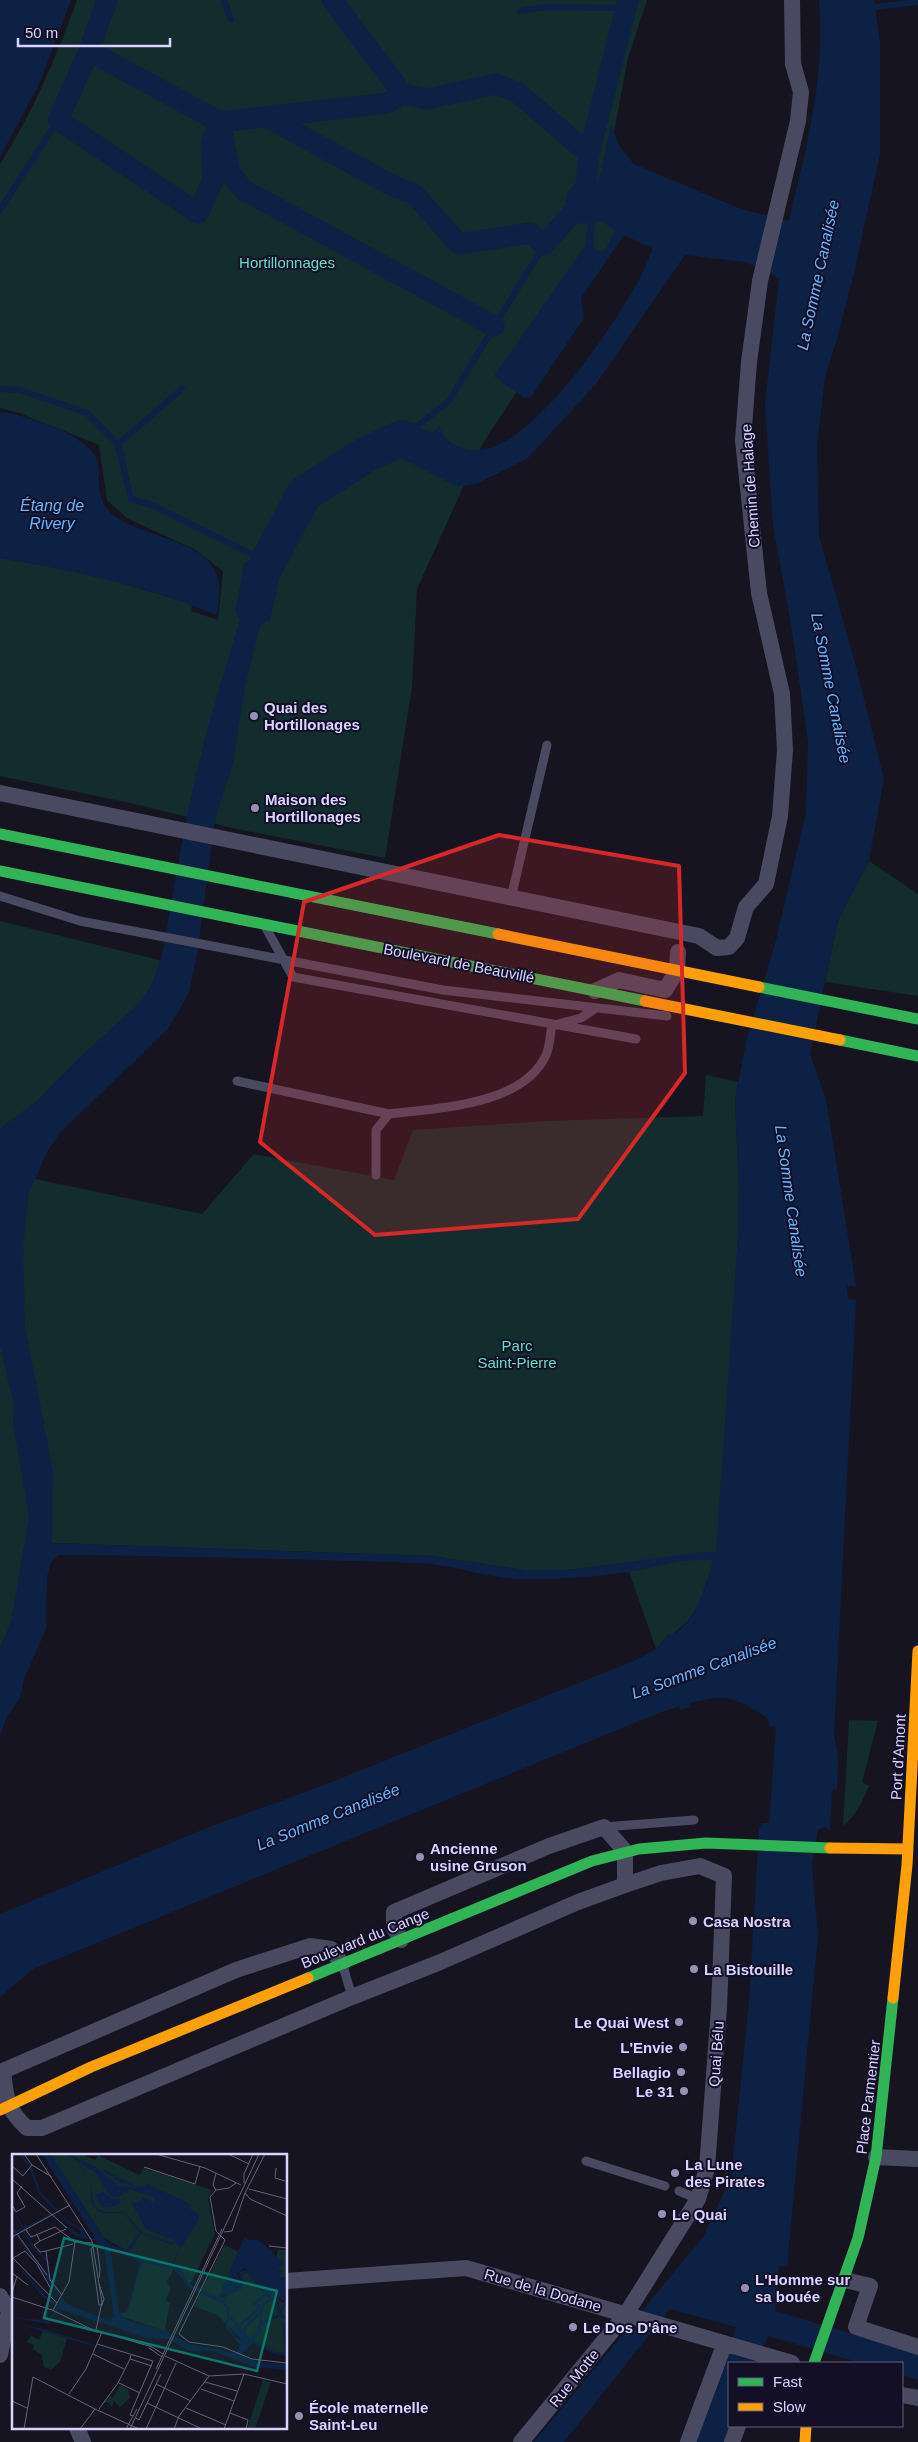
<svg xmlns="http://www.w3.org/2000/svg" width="918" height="2442" font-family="Arial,sans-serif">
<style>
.green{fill:#132c2d}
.water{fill:#0d2144;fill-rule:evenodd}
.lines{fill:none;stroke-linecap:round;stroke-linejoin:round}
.stream{stroke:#0d2144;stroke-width:6}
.canal{stroke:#0d2144;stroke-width:21}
.river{stroke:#0d2144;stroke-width:36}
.lane{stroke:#4a4962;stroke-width:9}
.street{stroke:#4a4962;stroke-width:16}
.fast{stroke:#30b455;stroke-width:11}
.slow{stroke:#ff9f0a;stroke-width:11}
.marked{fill:#d62828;fill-opacity:0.2;stroke:#d62828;stroke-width:4;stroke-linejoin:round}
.poi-dot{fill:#9591b1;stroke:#130f26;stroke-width:2}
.labels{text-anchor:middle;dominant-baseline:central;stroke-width:4;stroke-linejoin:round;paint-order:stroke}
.park-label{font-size:15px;fill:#5fe0c0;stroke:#130f26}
.street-label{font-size:15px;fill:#d9d4ff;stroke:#130f26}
.poi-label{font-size:15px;font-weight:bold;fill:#d9d4ff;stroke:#130f26;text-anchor:start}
.water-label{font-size:16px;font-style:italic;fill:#62b6ff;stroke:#130f26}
.inset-river{fill:none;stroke:#0d2144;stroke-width:2.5}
.inset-road{fill:none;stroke:#64617a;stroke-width:1}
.view{fill:#0f766e;fill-opacity:0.15;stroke:#0f766e;stroke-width:2.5}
.inset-edge{fill:none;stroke:#d9d4ff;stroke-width:2.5}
</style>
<rect width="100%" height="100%" fill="#161421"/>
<path class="green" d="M77 0H647L628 58 611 148 646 196 483 443 417 589 412 687 385 858 237 829 130 803 0 776V558L87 573 192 604 191 611 218 620 223 571 194 549 128 519 107 500 99 445 19 413 0 408V164C32 114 57 56 77 0Z
M869 861 918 894V996L825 982 838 920Z
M0 921 167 962 153 1002 7 1173 202 1214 254 1154 394 1180 413 1130 547 1121 703 1116 706 1075 738 1082 735 1100 739 1189 738 1236 718 1550 699 1604 687 1622 672 1635H668L656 1649 626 1563 567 1570H523L432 1556 52 1543 16 1598 11 1622 0 1649Z
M849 1720 878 1721 862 1782 869 1786C862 1802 857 1815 843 1826Z"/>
<path class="water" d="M0 0H71L39 84 0 157Z
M819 0H874L880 43V154L854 273 837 339 825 377 817 445 819 536 855 663 884 779 869 861 838 920 810 1054 826 1099 856 1286H847L848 1299 856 1300 834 1735 838 1757 837 1789 832 1790 830 1831 825 1827 818 1830 812 1864 818 1935 787 2267 779 2266 775 2311 918 2353V2380L902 2375V2363H861L768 2336 757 2363H729V2426H734L728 2442H695L736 2327 670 2309 564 2442H534L703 2237 731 2177 749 2002 759 1828 762 1823H769L776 1727 769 1726 767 1717C733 1698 730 1693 690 1703L691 1707 680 1710 679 1706 654 1715 33 1969 0 1997V1914L209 1827 319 1787 636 1660 656 1649 668 1635C692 1633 709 1580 713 1560 685 1557 656 1568 628 1572 592 1577 555 1580 519 1579 485 1578 452 1564 418 1563 298 1559 179 1556 59 1555L51 1562 47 1577 46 1629 24 1679 20 1698 6 1718 0 1737V1649L11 1622 29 1517 13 1423 14 1405 0 1346V1128L37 1101 79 1058 136 1006 150 988 162 955 187 814 207 730 241 616 243 563 268 562 283 558 270 620 261 622 245 687 233 764 215 819 197 955 189 993 168 1029 61 1132 48 1150 29 1193 23 1247 25 1327 53 1471 52 1543 432 1556 523 1570H567L704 1552H716L738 1236 739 1189 735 1100 746 1042 775 944 806 813 808 741 791 624 773 525 765 405 779 278 745 262 685 255 596 384 527 459 476 484 463 486 419 459 404 457 439 427C446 442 454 447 470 450 527 459 613 326 638 282 644 272 647 261 652 251L651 248 624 235 581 298 584 318 531 397 524 398 494 376 585 246 588 223 578 224C598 194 604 159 611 125L620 147 634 164 741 209 789 221C806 149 826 75 819 0ZM601 221 615 230 606 249 602 252 597 250 593 246 595 222Z
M4 412C28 416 94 437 98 463 100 480 96 497 109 511 137 540 213 536 219 584 220 594 218 605 217 615 148 586 74 571 0 558V413Z"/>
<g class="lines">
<path class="stream" d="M224 0 231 20
M867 8 918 2
M520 11 546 7 625 8
M0 210 58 120
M0 389 20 390 87 413 118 444 131 499 152 505 268 562
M402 438 449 401 544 245
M118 444 182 389"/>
<path class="canal" d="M107 0 89 51 220 122 230 173 244 190 494 326
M89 51 58 120 198 213 213 181 211 145 220 122 387 103 403 94
M267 117 391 185 414 194 459 244 530 233 544 245 584 200 589 154 517 92 496 84 427 99 403 94 332 0
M589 154 628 0"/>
<path class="river" d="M584 200 631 205 640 210
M254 608 261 575 304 494 367 454 402 438 460 468"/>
<path class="lane" d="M0 896 80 921 443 990 667 1016
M511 898 547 745
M266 928 293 977 636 1039
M558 1024 581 1018 596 1008
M237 1081 389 1114
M376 1175V1130L389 1114C436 1108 523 1106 546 1055 550 1047 550 1034 552 1025
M604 1827 694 1820
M343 1966 352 1997
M586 2161 665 2186
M679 2191 698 2199"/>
<path class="street" d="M0 793 699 936 717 948 729 947 737 938 746 907 766 884 780 816 785 750 782 694 759 593 743 440 749 362 760 281 798 121 801 92 793 64 792 0
M595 991 619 980 665 990 677 971 678 952
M342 1964 331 1949 310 1946 236 1970 3 2071C6 2097 6 2109 27 2128H42L352 1997 438 1963 578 1902 625 1885V1851L604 1827 549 1846 394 1912V1928L401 1940
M876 2157 918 2159
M845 2280 870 2286 856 2327 918 2347
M286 2281 466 2268 792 2363
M0 2296 9 2311 0 2355
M902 2395 918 2398
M77 2428 83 2442
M521 2442 626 2314 698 2199 707 2168 719 2008 724 1876 700 1866 661 1873 625 1885
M688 2442 724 2345
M732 2442 738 2426"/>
<path class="fast" d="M0 834 498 934
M0 871 645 1001
M759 987 918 1019
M840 1040 918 1056
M308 1978 592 1861 639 1849 706 1843 830 1848
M814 2363 858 2238 876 2157 893 1998"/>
<path class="slow" d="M498 934 759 987
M645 1001 840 1040
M830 1848 908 1849
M893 1998 907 1865 918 1651
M0 2110 91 2067 308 1978
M805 2442 806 2426"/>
</g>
<path class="marked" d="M499 835 679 866 685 1073 578 1219 375 1235 260 1142 304 902Z"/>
<g class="poi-dot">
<circle cx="254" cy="716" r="5"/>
<circle cx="255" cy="808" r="5"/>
<circle cx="420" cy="1857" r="5"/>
<circle cx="693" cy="1921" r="5"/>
<circle cx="694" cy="1969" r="5"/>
<circle cx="679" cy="2022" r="5"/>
<circle cx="683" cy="2047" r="5"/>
<circle cx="681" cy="2072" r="5"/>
<circle cx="684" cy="2091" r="5"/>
<circle cx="675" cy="2173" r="5"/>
<circle cx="662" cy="2214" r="5"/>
<circle cx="745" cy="2288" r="5"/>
<circle cx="573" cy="2327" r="5"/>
<circle cx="299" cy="2416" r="5"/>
</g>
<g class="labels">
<g class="park-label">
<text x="287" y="262">Hortillonnages</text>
<text x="517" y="1345">Parc<tspan x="517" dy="17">Saint-Pierre</tspan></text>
</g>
<g class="street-label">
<text transform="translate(750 486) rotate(-94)">Chemin de Halage</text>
<text transform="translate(459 963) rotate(11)">Boulevard de Beauvillé</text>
<text transform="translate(898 1757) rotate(-87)">Port d'Amont</text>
<text transform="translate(365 1938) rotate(-22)">Boulevard du Cange</text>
<text transform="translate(716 2054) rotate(-86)">Quai Bélu</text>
<text transform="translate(868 2097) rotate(-83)">Place Parmentier</text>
<text transform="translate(543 2290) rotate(16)">Rue de la Dodane</text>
<text transform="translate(574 2378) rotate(-51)">Rue Motte</text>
</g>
<g class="poi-label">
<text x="264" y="707">Quai des<tspan x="264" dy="17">Hortillonages</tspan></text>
<text x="265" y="799">Maison des<tspan x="265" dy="17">Hortillonages</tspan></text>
<text x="430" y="1848">Ancienne<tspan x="430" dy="17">usine Gruson</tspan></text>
<text x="703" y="1921">Casa Nostra</text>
<text x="704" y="1969">La Bistouille</text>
<text x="669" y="2022" text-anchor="end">Le Quai West</text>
<text x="673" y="2047" text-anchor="end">L'Envie</text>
<text x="671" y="2072" text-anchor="end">Bellagio</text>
<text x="674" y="2091" text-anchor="end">Le 31</text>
<text x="685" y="2164">La Lune<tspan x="685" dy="17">des Pirates</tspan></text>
<text x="672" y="2214">Le Quai</text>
<text x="755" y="2279">L'Homme sur<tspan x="755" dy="17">sa bouée</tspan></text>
<text x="583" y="2327">Le Dos D'âne</text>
<text x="309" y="2407">École maternelle<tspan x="309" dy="17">Saint-Leu</tspan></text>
</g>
<g class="water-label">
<text transform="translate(818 275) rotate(-78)">La Somme Canalisée</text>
<text x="52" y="505">Étang de<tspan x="52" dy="18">Rivery</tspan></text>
<text transform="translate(831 688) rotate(79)">La Somme Canalisée</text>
<text transform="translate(791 1201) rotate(82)">La Somme Canalisée</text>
<text transform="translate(704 1668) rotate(-20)">La Somme Canalisée</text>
<text transform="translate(328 1817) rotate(-22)">La Somme Canalisée</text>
</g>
</g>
<g transform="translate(12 2154)">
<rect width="275" height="275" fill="#161421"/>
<path d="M38 0H70L83 6 86 1 128 21 131 14 200 36 196 45 203 80 178 131 163 113 155 128 159 134 154 146 158 149 153 174 155 178 109 162 107 159 115 158 129 105 92 84ZM212 91 227 98 207 143 211 144 219 136H225L230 128 227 119 236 115 261 142 272 149 275 144V202L260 199 239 187 234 189 205 161 182 152ZM266 96H275V124L267 123 269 117 262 112ZM31 177 55 184 48 208 39 216 32 213 30 201 21 196 22 191 15 188 19 181 27 186ZM251 226 259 228 243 275H235ZM108 231 116 235 118 244 108 253 102 247 100 253 96 248 92 249 98 242 101 244Z" fill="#132c2d"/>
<path d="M7 0 11 1 20 14 28 37 55 67 70 74 76 84H83L30 0 40 2 91 83 97 90 114 96 128 79 112 59H93L86 57 82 53 79 48 78 27 66 8 55 0 84 13 107 32 127 34 105 27 87 13 123 32 132 33 134 29 180 51 178 55 187 60V65L169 94 163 87 134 75 119 48 108 45 109 49 100 53H90L83 41 92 38 100 45H106L97 41 84 19 67 8 79 29 82 52 92 58H112L130 79 161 89 166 100 161 110 167 112 176 129 211 146 210 150 175 132 161 114 130 108 114 166 153 177 177 190 224 199 228 191 214 173 213 167 217 163 216 171 223 183 231 187 219 175 222 172 241 188 229 201 245 208 275 210V216L242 213 201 197H178L156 185 134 184 47 155 36 170 0 163 36 167 45 153 30 142 0 104 35 143 46 151 49 145 0 76V73L4 77 10 74 0 53 12 74 38 60 0 27 40 61 12 76 22 93 35 105 42 133 55 150 98 167 102 162 92 95 84 87 64 82 41 64 69 81 68 76 53 67 26 38 18 15ZM117 35 142 44 143 49 131 43 125 49 103 44 111 41 110 38 116 39ZM11 77 20 93 34 107 36 121 4 80ZM129 80 162 91 165 99 160 110 132 107 117 98ZM98 93 128 108 114 165 107 157ZM233 82 236 86H247L272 109 268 114 262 112 269 117 267 123 275 124 272 147 257 139 234 114 225 119 229 129 226 134 207 143ZM7 170 31 175 71 187 117 203Z" fill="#0d2144" fill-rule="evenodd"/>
<path class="inset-river" d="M76 10 91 21M208 147 216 153V165M210 148 219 138 227 136 232 127 229 121 235 117 254 140M249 158 234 172 232 179 235 184 239 185 246 180 248 170 268 161 275 164M218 163 232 179M248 170 250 154 243 150 254 140 259 144M226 173 259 144 265 148 268 159 275 146M239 185 262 199 275 200M274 200 272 171 275 169"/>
<path class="inset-road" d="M12 0 20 11 40 23M24 0 80 87 90 148 84 176M144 0 193 14 229 31M216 0 237 10M275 11V28M0 12 11 22 20 11M132 13 183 30 188 12M264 14 263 24 273 27M0 25 55 74M224 29 217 34 204 36 198 43 204 77 213 86 167 180 177 188 211 193 240 205 275 209M232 29V20L241 0M237 35 275 45M204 36 201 31 204 19M233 39 238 45 275 62M0 51 4 58 13 53 5 39 10 32M14 76 19 83 43 73 63 88 80 89M212 78 220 77 233 39 253 0M5 80 35 121M25 81 28 87 22 91 28 98 34 97 38 126 50 141M0 83 58 51M28 87 54 75M257 92 275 94M34 97 61 90M0 103 45 149M1 104 13 97 25 110 39 135M0 119 16 131M87 124 88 115 85 92H81L79 95 87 151H90M87 130 92 145 90 151M0 139 5 122M0 143 40 156 79 175 140 193 151 200M41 156 57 128 63 88M85 190 141 207 118 261 121 262M137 194 150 203M81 200 112 215M119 201 118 205 140 212M153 202 197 222 232 220 275 230M144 215 210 75M193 228 225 237M107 229 128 239M144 230 179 247M189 235 222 247M57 240 74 215 90 178M0 247 15 254M135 249 190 275M174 254 214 271M83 255 127 275M87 255 106 229 118 205M218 259 236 266 234 275M124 264 127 266 149 220M12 275 21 223 83 255M68 275 83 255M114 275 125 255M118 275 247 0M134 275 164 209M162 275 167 262 197 222M212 275 232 220"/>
<path class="view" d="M52 84 265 137 245 217 32 164Z"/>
<rect width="275" height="275" class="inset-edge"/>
</g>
<rect x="728" y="2362" width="175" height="65" fill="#130f26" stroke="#625e7d"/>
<rect x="738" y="2378" width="25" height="8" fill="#30b455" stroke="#625e7d"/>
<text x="773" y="2387" font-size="15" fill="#d9d4ff">Fast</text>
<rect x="738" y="2403" width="25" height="8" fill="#ff9f0a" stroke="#625e7d"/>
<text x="773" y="2412" font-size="15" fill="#d9d4ff">Slow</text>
<path d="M18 38v8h152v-8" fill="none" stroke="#d9d4ff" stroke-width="2.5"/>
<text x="25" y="38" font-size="15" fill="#d9d4ff" stroke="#130f26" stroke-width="4" paint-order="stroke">50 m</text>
</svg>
